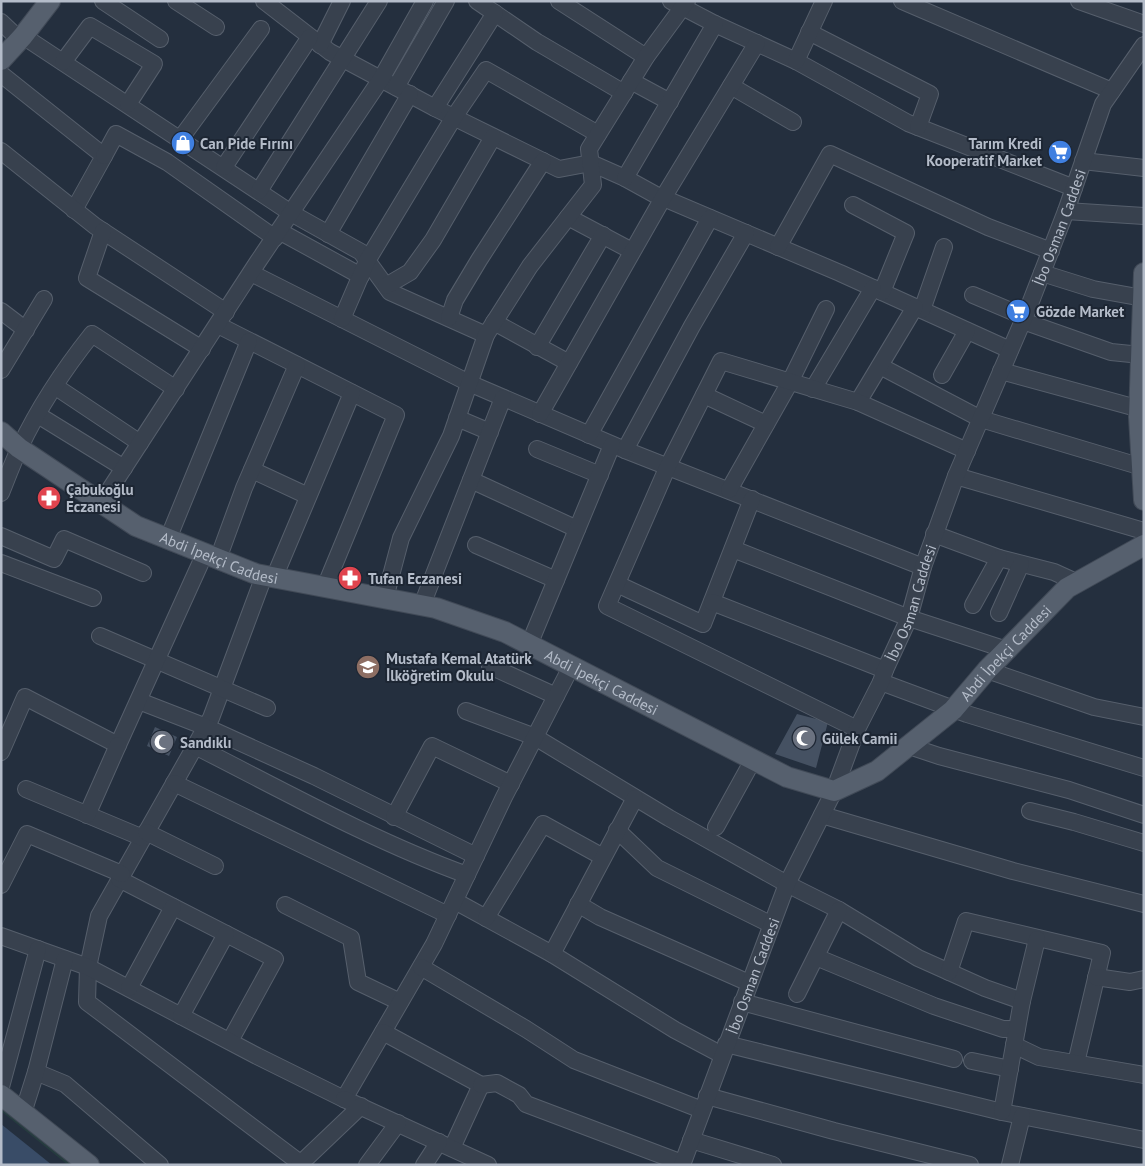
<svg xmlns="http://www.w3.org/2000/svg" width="1145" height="1166" font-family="'PT Sans',sans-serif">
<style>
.green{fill:#263c3f}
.water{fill:#394c67}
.building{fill:#455162}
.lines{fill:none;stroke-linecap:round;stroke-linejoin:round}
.minor-casing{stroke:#565f6c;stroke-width:18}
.major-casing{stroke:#414a57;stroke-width:22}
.minor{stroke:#38414e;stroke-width:16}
.major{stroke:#56606e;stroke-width:20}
.labels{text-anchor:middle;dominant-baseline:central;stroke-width:4;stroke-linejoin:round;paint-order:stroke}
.poi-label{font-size:15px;font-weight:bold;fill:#b4bcc9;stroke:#1d2633;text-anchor:start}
.street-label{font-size:15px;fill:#b4bcc9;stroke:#1d2633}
</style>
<rect width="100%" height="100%" fill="#242f3e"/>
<path class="green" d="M1 1106 76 1165H68L1 1111Z"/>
<path class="water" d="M1 1124 52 1165H1Z"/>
<path class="building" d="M797 714 828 722 816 768 775 754Z
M155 727 177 737 169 756 147 746Z"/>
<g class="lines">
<g class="minor-casing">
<g id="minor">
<path d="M103 1 160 39"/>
<path d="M176 1 216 27"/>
<path d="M264 1 330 52 435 108 559 169 591 163 625 178 654 194 840 273 1010 350"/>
<path d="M477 1 537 42 624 93"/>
<path d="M559 1 646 57"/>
<path d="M671 1 715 24 796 61 908 123 1074 188"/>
<path d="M902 1 1112 91"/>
<path d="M1079 1 1144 24"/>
<path d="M1 22 20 40"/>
<path d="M809 32 930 94 918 127"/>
<path d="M23 36 291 213 361 252 390 292 486 335"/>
<path d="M320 45 342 1"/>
<path d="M796 61 824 1"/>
<path d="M63 62 90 26 154 64 128 104"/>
<path d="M1 74 104 156 74 210"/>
<path d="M631 81 670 102"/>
<path d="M731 86 793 122"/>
<path d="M396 87 446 1"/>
<path d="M435 108 495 13"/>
<path d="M181 138 261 29"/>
<path d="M1 151 95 226 226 312"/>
<path d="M104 156 116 134 167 162 275 238"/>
<path d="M1083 161 1144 168"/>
<path d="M224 167 310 37"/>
<path d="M625 178 715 24"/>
<path d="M259 191 379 1"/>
<path d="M853 205 906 233 882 292"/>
<path d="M1066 211 1144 216"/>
<path d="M568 217 632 251"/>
<path d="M103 231 87 278 202 349"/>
<path d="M279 231 361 276"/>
<path d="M328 234 410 94"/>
<path d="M778 247 830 154 988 227 1051 251"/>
<path d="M251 273 469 383 625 450 923 567"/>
<path d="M1042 273 1093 289 1143 298"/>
<path d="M386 286 410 272 433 240 493 137"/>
<path d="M973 295 1025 317"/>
<path d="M922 310 944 247"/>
<path d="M1 311 26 330"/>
<path d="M449 318 455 300 479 260 543 161"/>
<path d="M342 319 367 261 454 117 486 70 598 134"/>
<path d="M1023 321 1111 352 1141 355"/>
<path d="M494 322 569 363"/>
<path d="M218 325 396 415 325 587"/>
<path d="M537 347 603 235"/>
<path d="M880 366 981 419 1142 467"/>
<path d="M1 370 44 299"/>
<path d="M1001 371 1144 410"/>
<path d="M942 375 967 331"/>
<path d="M56 387 140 443"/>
<path d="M813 389 873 288"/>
<path d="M704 395 766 424"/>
<path d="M858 402 915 307"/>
<path d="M540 414 663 198 757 43"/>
<path d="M38 415 124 468"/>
<path d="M457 418 490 432"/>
<path d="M589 435 710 218"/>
<path d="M537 449 600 475"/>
<path d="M625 450 692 326 746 233"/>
<path d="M252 470 308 496"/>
<path d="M956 476 1144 531"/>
<path d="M471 480 577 529"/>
<path d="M729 490 790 382 826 309"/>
<path d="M1 493C7 478 13 462 20 447 39 407 65 368 92 334L176 389"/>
<path d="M101 503 257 263 381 79 425 1"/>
<path d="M934 534 999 558 1054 572 1076 582"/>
<path d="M1 536 54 559 64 539 143 573"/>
<path d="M168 539 249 341"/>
<path d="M476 545 556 580"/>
<path d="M733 549 909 618 1007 650"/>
<path d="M218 559 244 488 297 365"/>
<path d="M1 563 93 598"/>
<path d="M264 576 211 718 99 916 88 967 87 1002 300 1163"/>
<path d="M274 578 352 393"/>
<path d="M617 584 703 624 752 499"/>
<path d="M385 598 401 538 451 436 486 335 530 266 593 185 589 149 646 57 687 1"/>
<path d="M712 602 885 670"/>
<path d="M422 605 503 398"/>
<path d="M973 605 999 558"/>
<path d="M999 613 1021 564"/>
<path d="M100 636 267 708"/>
<path d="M529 645 612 445"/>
<path d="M490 666 556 696"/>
<path d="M987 670 1094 707 1144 717"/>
<path d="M881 682 967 714 1144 768"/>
<path d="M139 701 206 727 314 776 476 856"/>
<path d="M466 711 535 737 669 818 787 884 839 910 918 958 985 988 1022 1001"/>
<path d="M857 729 607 606 668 466 721 361 858 402 967 451"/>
<path d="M195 746C284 791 373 841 467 875"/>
<path d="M909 746 939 756 1069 790 1144 815"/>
<path d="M1 752 25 697 118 745 205 553"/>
<path d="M174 783 448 915"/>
<path d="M26 789 143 838"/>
<path d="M1030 811 1074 822 1144 843"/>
<path d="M87 815 118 745"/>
<path d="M822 815 1013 871 1144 904"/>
<path d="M394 817 432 746 511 784"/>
<path d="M716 827 753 760"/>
<path d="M617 830 657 868 770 924"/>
<path d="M146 832 215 866"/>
<path d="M119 879 275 959 230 1041"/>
<path d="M1 885 27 834 122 874"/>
<path d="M455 901 552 954 675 1030 722 1055"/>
<path d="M578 904 600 917 749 983"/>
<path d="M285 905 351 938 358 982 400 1002"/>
<path d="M486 918 543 824 603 857"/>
<path d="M1 936 88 967 257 1056 344 1099 434 944 504 797 571 667"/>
<path d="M552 954 635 798"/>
<path d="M816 957 934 1006 1003 1029H1017"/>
<path d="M421 967 526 1029 574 1060 702 1110"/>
<path d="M949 972 966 921 1102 953 1076 1063"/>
<path d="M1096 977 1130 982 1144 979"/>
<path d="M129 988 173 907"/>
<path d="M797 994 839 910"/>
<path d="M742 1002 954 1059"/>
<path d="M181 1016 226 934"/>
<path d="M383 1032 481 1085 452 1148"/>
<path d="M726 1044 1002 1112 1144 1140"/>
<path d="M1014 1045 1039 1057 1144 1075"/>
<path d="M972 1061 1010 1069"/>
<path d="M36 1072 65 1084 160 1165"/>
<path d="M481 1085 497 1083 519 1095 526 1104 682 1163"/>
<path d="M1 1087 38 949"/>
<path d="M707 1096 834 1131 970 1165"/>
<path d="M344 1099 488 1165"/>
<path d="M1002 1112 1022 1001 1037 939"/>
<path d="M23 1113 36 1072 65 959"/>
<path d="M691 1140 773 1165"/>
<path d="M299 1165 361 1106"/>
<path d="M367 1165 398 1123"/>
<path d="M424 1165 439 1142"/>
<path id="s1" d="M682 1165 787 884 834 791 857 729 881 682 885 670 909 618 923 567 956 476 1028 309 1066 211 1103 104 1144 45"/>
<path d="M1010 1165 1022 1116"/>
</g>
</g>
<g class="major-casing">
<g id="major">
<path d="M1 60 23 36 50 1"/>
<path d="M1144 273 1139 417 1144 500"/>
<path id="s2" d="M1 432 19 448 136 526 256 574 436 608 505 632 787 777 834 791 877 771 953 710 987 670 1067 588 1144 545"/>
<path d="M1 1095 89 1165"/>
</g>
</g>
<use href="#minor" class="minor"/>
<use href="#major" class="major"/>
</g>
<defs>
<g id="shop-disc" transform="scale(1.25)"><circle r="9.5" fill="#3f7fe0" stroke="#1d2633"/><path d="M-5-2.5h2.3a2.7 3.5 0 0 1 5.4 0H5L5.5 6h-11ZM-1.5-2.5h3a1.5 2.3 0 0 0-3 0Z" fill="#fff"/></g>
<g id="supermarket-disc" transform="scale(1.25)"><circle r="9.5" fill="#3f7fe0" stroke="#1d2633"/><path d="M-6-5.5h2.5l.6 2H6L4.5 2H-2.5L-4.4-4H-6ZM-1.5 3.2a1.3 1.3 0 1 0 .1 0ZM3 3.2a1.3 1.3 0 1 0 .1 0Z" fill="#fff"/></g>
<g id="pharmacy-disc" transform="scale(1.25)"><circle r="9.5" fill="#e0444e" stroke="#1d2633"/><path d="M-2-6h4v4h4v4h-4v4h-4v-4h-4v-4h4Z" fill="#fff"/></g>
<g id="school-disc" transform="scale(1.25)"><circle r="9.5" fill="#8d6e63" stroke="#1d2633"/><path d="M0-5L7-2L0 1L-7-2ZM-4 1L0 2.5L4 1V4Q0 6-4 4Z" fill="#fff"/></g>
<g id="mosque-disc" transform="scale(1.25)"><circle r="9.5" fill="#6b7280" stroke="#1d2633"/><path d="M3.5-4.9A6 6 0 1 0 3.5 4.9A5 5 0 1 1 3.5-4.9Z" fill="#fff"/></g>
</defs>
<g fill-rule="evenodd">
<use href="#shop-disc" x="183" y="143"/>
<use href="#supermarket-disc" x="1060" y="152"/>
<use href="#supermarket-disc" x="1018" y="311"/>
<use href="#pharmacy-disc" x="49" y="498"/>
<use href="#pharmacy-disc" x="350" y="578"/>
<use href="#school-disc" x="368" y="667"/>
<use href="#mosque-disc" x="804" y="738"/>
<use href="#mosque-disc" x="162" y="742"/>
</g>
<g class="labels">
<g class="poi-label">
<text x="200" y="143">Can Pide Fırını</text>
<text x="1042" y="143" text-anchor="end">Tarım Kredi<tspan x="1042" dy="17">Kooperatif Market</tspan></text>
<text x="1036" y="311">Gözde Market</text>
<text x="66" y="489">Çabukoğlu<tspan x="66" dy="17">Eczanesi</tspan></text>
<text x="368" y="578">Tufan Eczanesi</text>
<text x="386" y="658">Mustafa Kemal Atatürk<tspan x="386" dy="17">İlköğretim Okulu</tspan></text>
<text x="822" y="738">Gülek Camii</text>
<text x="180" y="742">Sandıklı</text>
</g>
<g class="street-label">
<text stroke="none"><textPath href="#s1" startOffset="1012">İbo Osman Caddesi</textPath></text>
<text stroke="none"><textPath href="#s2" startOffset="254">Abdi İpekçi Caddesi</textPath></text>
<text stroke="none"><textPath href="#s1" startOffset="608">İbo Osman Caddesi</textPath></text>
<text stroke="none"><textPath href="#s2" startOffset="1139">Abdi İpekçi Caddesi</textPath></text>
<text stroke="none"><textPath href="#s2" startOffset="659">Abdi İpekçi Caddesi</textPath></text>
<text stroke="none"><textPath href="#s1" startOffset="202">İbo Osman Caddesi</textPath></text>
</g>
</g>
<rect width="1145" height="1166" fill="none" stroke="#b4bcc9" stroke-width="5"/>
</svg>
